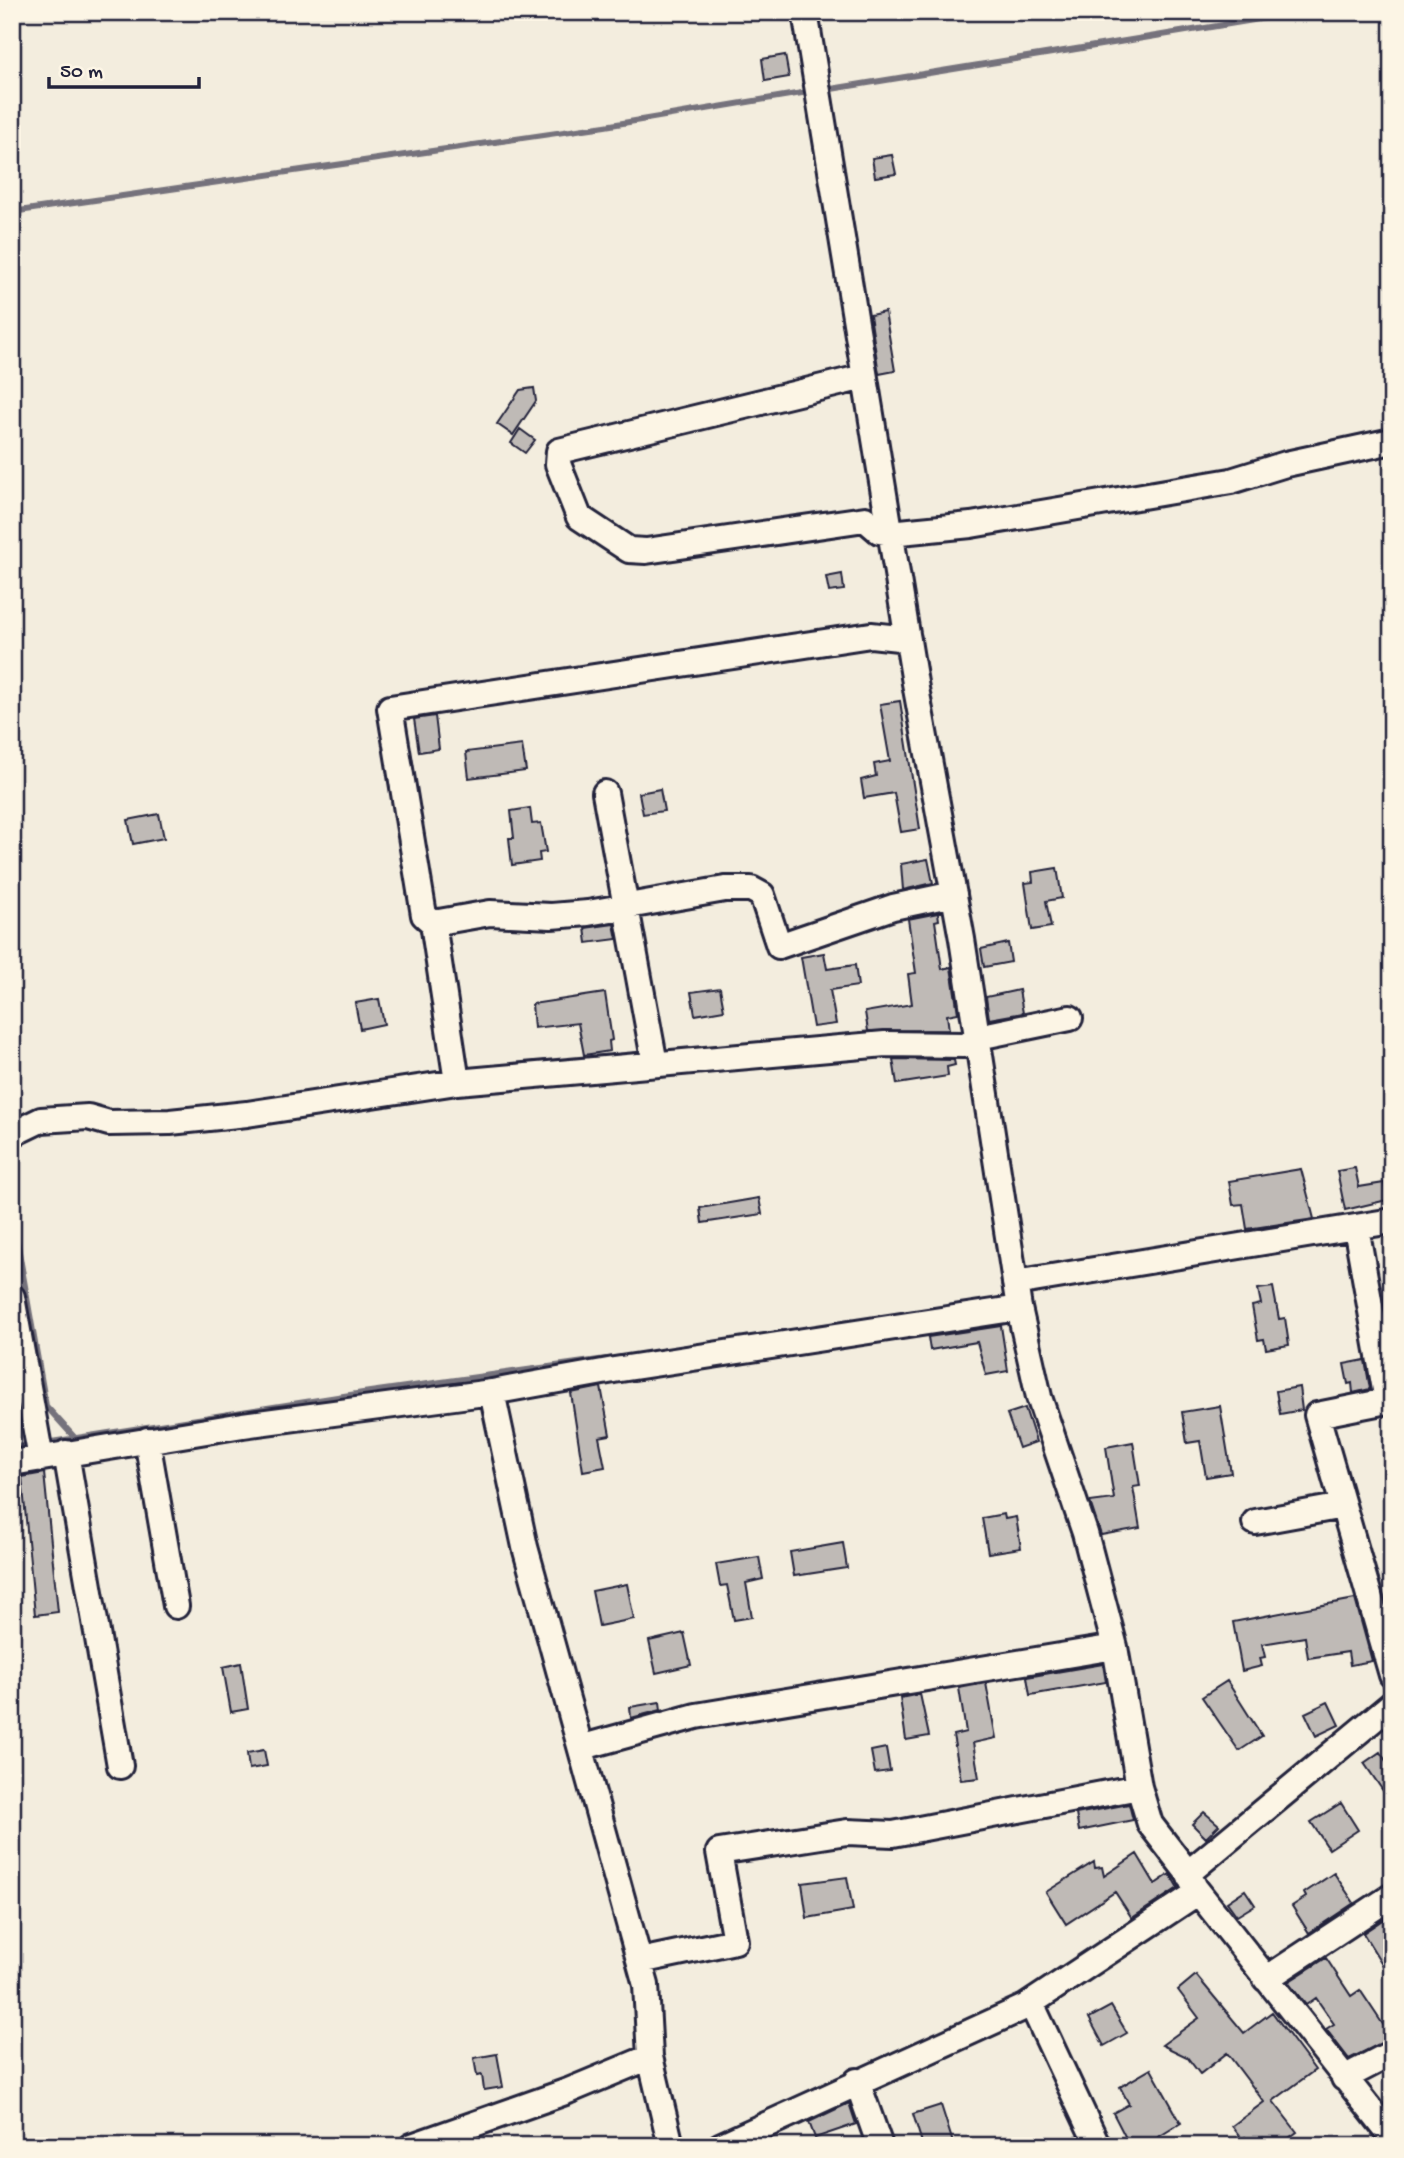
<svg xmlns="http://www.w3.org/2000/svg" width="1404" height="2158" font-family="'Gochi Hand',sans-serif">
<style>
.lines{fill:none;stroke-linecap:round;stroke-linejoin:round}
.stream{stroke:#75727b;stroke-width:6}
.building{fill:#bfbab6;stroke:#22223b;stroke-width:2}
.minor-casing{stroke:#22223b;stroke-width:30}
.minor{stroke:#fcf5e5;stroke-width:24}
</style>
<rect width="100%" height="100%" fill="#f3edde"/>
<filter id="ink" filterUnits="userSpaceOnUse"><feTurbulence type="fractalNoise" baseFrequency=".0143" numOctaves="2"/><feDisplacementMap in="SourceGraphic" scale="14" xChannelSelector="R" yChannelSelector="G"/><feConvolveMatrix kernelMatrix="1 2 1 2 8 2 1 2 1" color-interpolation-filters="sRGB"/></filter>
<g filter="url(#ink)">
<g class="lines">
<path class="stream" d="M825 90 1303 12
M12 212 605 126 814 91
M12 1212 46 1406 75 1438
M45 1443 363 1393 606 1359
M12 1448 34 1444"/>
</g>
<path class="building" d="M785 55 789 77 765 81 762 59Z
M892 155 896 174 875 177 872 158Z
M885 312 895 371 879 374 870 315Z
M534 388 536 401 513 435 497 424 520 390Z
M520 429 535 440 525 453 511 443Z
M842 574 844 590 829 592 826 577Z
M900 701 920 829 901 832 894 793 864 798 861 780 876 776 874 764 890 761 880 704Z
M435 716 439 749 419 752 414 719Z
M522 745 526 771 469 778 466 752Z
M660 789 664 811 643 814 639 793Z
M530 808 532 824 541 823 546 852 539 853 540 861 512 865 509 838H514L511 811Z
M159 814 164 838 133 844 128 820Z
M928 859 933 883 903 890 901 864Z
M1057 868 1062 898 1046 901 1051 927 1032 930 1025 883 1033 882 1032 872Z
M938 913 939 920 935 921 942 969 951 967 958 1013 947 1015 949 1030 868 1031 865 1012 912 1004 908 974 916 973 908 919Z
M614 924 617 939 587 943 585 928Z
M1008 943 1011 962 984 967 981 949Z
M824 953 827 969 855 965 858 986 830 990 836 1024 813 1027 801 957Z
M720 988 724 1010 695 1015 691 992Z
M1019 990 1023 1013 989 1019 986 997Z
M605 993 612 1040 609 1041 610 1051 584 1055 578 1023 534 1028 532 1004Z
M379 999 384 1024 360 1029 355 1003Z
M893 1059 954 1060 955 1065 947 1067 948 1076 897 1084Z
M1355 1168 1359 1187 1384 1183 1387 1200 1345 1210 1337 1171Z
M1301 1169 1314 1219 1247 1229 1243 1204 1233 1205 1229 1181Z
M759 1198 762 1214 702 1223 700 1208Z
M1273 1287 1279 1319 1285 1318 1289 1345 1266 1349 1264 1339 1258 1340 1252 1306 1261 1304 1258 1289Z
M1001 1326 1008 1371 986 1375 977 1342 930 1350 928 1337Z
M1365 1360 1370 1389 1353 1393 1352 1383 1348 1384 1344 1364Z
M601 1387 610 1435 599 1437 605 1467 583 1471 571 1393Z
M1299 1387 1302 1410 1280 1414 1276 1391Z
M1220 1406 1231 1473 1206 1477 1200 1441 1187 1443 1182 1412Z
M1025 1408 1036 1442 1019 1448 1007 1414Z
M1133 1442 1140 1486 1133 1487 1140 1528 1101 1535 1090 1502 1114 1499 1106 1447Z
M44 1473 58 1612 35 1615 22 1477Z
M1004 1514 1005 1519 1016 1517 1021 1548 988 1553 982 1518Z
M843 1543 847 1568 794 1576 790 1552Z
M759 1557 763 1579 746 1583 752 1617 734 1620 727 1585 720 1586 716 1564Z
M627 1584 634 1619 599 1626 592 1591Z
M1355 1599 1372 1661 1350 1665 1348 1652 1308 1658 1305 1637 1262 1644 1265 1657 1260 1658 1262 1666 1242 1671 1233 1622Z
M684 1633 691 1665 656 1673 649 1641Z
M241 1663 248 1709 231 1712 223 1667Z
M1103 1664 1106 1682 1030 1695 1027 1677Z
M1227 1681 1262 1736 1239 1751 1202 1697Z
M986 1683 996 1738 973 1743 979 1778 961 1780 953 1735 966 1732 959 1688Z
M920 1694 929 1736 906 1740 900 1698Z
M660 1702 661 1710 631 1718 630 1707Z
M1328 1702 1339 1725 1316 1736 1305 1713Z
M886 1748 890 1771 875 1773 871 1751Z
M264 1750 267 1766 249 1769 247 1753Z
M1380 1752 1392 1770V1804L1364 1763Z
M1341 1803 1358 1830 1329 1849 1311 1822Z
M1129 1804 1133 1820 1079 1831 1076 1814Z
M1204 1812 1219 1825 1206 1838 1192 1824Z
M1137 1854 1155 1884 1170 1874 1178 1888 1132 1918 1115 1892 1066 1924 1046 1892 1094 1862 1095 1868 1102 1867 1104 1876Z
M1334 1873 1354 1903 1309 1933 1292 1906 1306 1897 1304 1893Z
M847 1877 853 1910 807 1918 802 1883Z
M1245 1890 1255 1905 1237 1916 1227 1902Z
M1384 1919 1392 1931V1980L1363 1933Z
M1326 1958 1351 1996 1360 1990 1392 2038 1349 2059 1326 2029 1334 2024 1316 1998 1306 2005 1288 1982Z
M1196 1975 1244 2033 1272 2012 1315 2070 1273 2101 1297 2132 1282 2143 1279 2139 1269 2146 1263 2138 1252 2146 1245 2137 1242 2139 1232 2126 1264 2102 1227 2053 1200 2074 1187 2057 1162 2045 1199 2018 1178 1990Z
M1111 2006 1127 2033 1104 2046 1089 2018Z
M497 2054 503 2087 484 2090 482 2075 477 2076 474 2058Z
M1151 2069 1181 2123 1144 2146H1130L1113 2113 1129 2104 1120 2087Z
M849 2103 856 2124 815 2138 809 2122Z
M941 2105 954 2146H923L913 2114Z"/>
<g class="lines">
<g class="minor-casing">
<path id="minor" d="M805 12 915 683 962 939 1019 1308 1039 1397 1085 1533 1115 1647 1139 1787 1150 1824 1188 1873 1195 1888 1392 2137
M864 377 559 451 558 464 579 517 629 550 646 551 865 519 879 531 890 533 971 525 1231 481 1286 464 1392 441
M605 793 655 1064
M433 923 424 915 390 708 871 635 908 639
M457 1082 433 923 490 913 551 916 588 913 725 889H751L762 895 779 946 893 907 954 894
M12 1134 41 1120 88 1117 109 1123 170 1122 247 1114 457 1082 885 1044 964 1045 988 1035 1070 1018
M1356 1227 1387 1401 1317 1415 1392 1675
M1015 1283 1392 1221
M12 1297 41 1459
M492 1392 525 1547 646 1985 650 2057 671 2146
M147 1440 176 1606
M66 1453 120 1766
M12 1463 243 1425 492 1392 614 1370 1019 1308
M1255 1522 1343 1506
M583 1747 696 1716 1115 1647
M1188 1873 1392 1704
M640 1961 735 1941 719 1852 847 1832 893 1834 1139 1787
M1266 1979 1392 1896
M1031 2003 1098 2146
M1344 2078 1392 2053
M857 2081 880 2146
M412 2146 568 2091 650 2057
M720 2146 1025 2007 1191 1897 1195 1888"/>
</g>
<use href="#minor" class="minor"/>
</g>
</g>
<rect width="1404" height="2158" fill="none" stroke="#fcf5e5" stroke-width="42"/>
<rect x="21" y="21" width="1362" height="2116" fill="none" stroke="#22223b" stroke-width="2.5" filter="url(#ink)"/>
<path d="M49 77v10h150v-10" fill="none" stroke="#22223b" stroke-width="3.5"/>
<text x="60" y="77" font-size="21" fill="#22223b" stroke="#fcf5e5" stroke-width="5" paint-order="stroke">50 m</text>
</svg>
